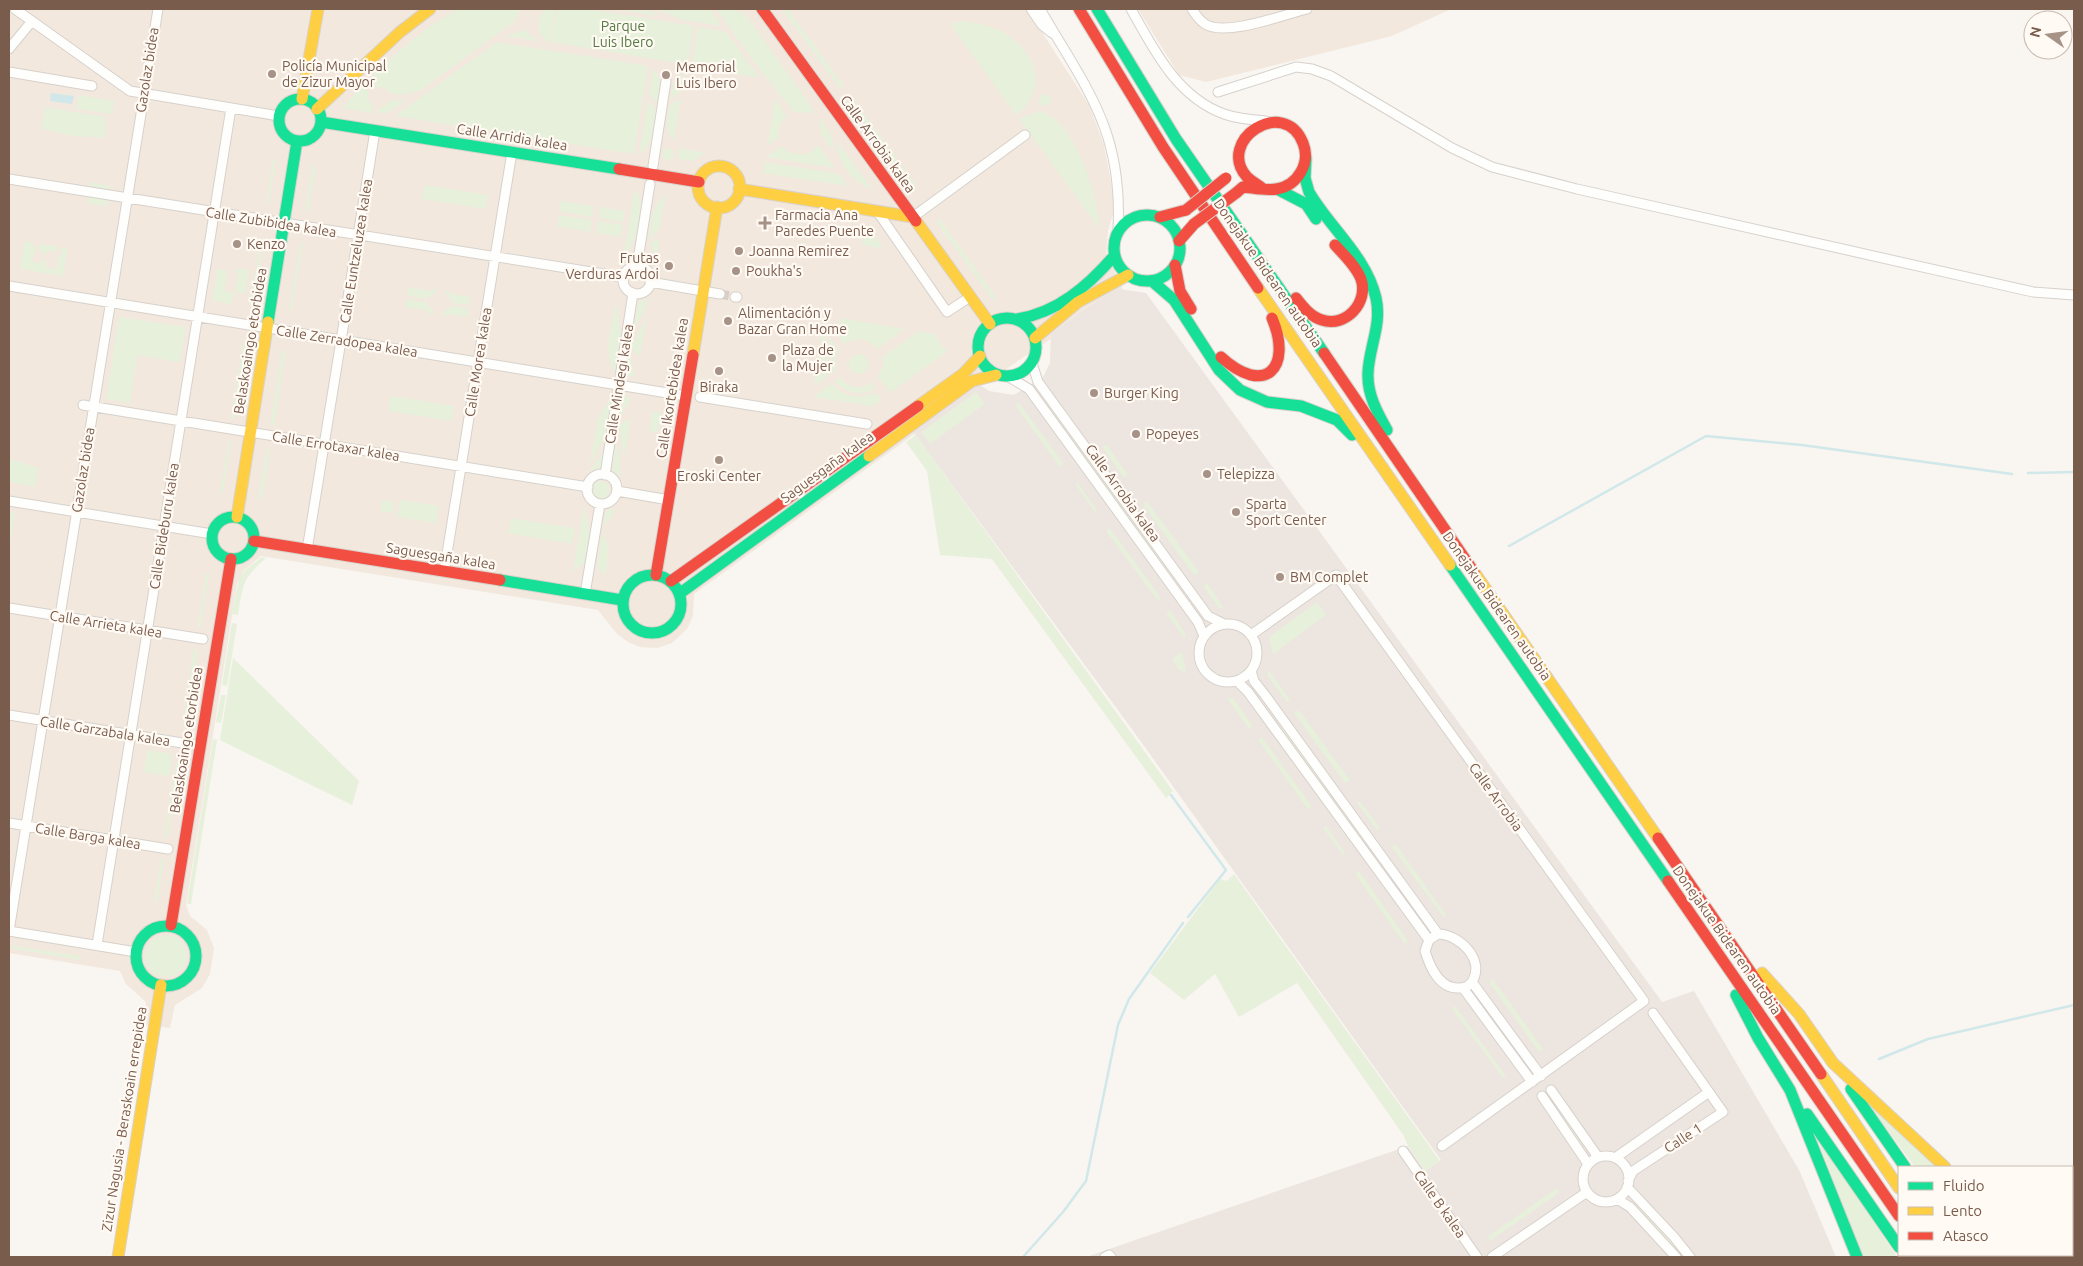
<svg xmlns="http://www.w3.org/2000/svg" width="2083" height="1266" font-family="Ubuntu,sans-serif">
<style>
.residential{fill:#f2e8de}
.industrial{fill:#ede5e0}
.green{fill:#e7f0db}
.water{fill:#d0e8ea}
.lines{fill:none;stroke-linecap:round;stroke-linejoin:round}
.stream{stroke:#d0e8ea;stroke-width:2.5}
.street-tunnel{stroke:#d9cfc7;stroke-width:9;stroke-dasharray:9 4.5;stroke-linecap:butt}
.street-casing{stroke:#d7d1cb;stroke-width:11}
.fast-casing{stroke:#d9d2cb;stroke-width:13}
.slow-casing{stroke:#d9d2cb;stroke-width:13}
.jam-casing{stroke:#d9d2cb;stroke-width:13}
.street{stroke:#fefefd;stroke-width:9}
.fast{stroke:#16e098;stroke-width:11}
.slow{stroke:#ffcf43;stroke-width:11}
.jam{stroke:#f24e42;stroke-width:11}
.jam-bridge-casing{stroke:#d9d2cb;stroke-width:13;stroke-linecap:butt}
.jam-bridge{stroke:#f24e42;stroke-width:11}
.poi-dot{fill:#a69286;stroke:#fffaf3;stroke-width:2}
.labels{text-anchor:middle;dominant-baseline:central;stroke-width:4.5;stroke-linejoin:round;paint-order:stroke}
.park-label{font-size:14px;fill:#537a41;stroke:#fffaf3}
.poi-label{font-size:14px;fill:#7a5c4d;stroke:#fffaf3;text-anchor:start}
.street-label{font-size:14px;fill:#7a5c4d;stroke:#fffaf3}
</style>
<rect width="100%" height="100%" fill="#f9f5f0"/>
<path class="residential" d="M9 9H1027L1089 105 1104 145 1113 193V214L1108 230 1106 254 1123 290 975 390 694 594 693 616 687 629 672 643 657 648 640 647 628 642 617 634 598 610 261 556 244 570 237 584 186 905 190 916 207 930 214 948 210 974 202 988 175 1005 170 1028 145 1025 146 1002 126 984 120 971 9 953Z
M1138 9H1451L1392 36 1206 82 1179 75Z"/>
<path class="industrial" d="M1119 289 1146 293 1662 1002 1694 991 1799 1170 1836 1257H1086L1408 1146 1425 1171 1441 1160 1134 732 912 430 977 383 989 391 1014 395 1043 377 1050 363 1051 334 1107 294Z"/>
<path class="green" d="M458 9H519L520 11 515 21 421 90C410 94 401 96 389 93L385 88 374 87 367 81C395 54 423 28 458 9Z
M545 9H555L550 43C535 34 535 21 545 9Z
M557 9H588L694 26 688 65 551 42Z
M614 9H647L658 15V16Z
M655 9H710L722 26 683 20Z
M716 9H734L745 14 814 110 810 113 794 112 757 66Z
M782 9H788L844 86 840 89Z
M960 21C972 22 984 24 994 28 1032 43 1054 87 1016 115L950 24Z
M698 27 726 32 760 78 692 66Z
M524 30 539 41 505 36Z
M497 42 648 66 634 154 395 116Z
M653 68 661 80 658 105 649 94Z
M685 73 682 91 670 100 674 82Z
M363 85 369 93 367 97 373 106 372 113 342 108Z
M1039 100a6 6 0 1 1 12 0a6 6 0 1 1-12 0Z
M79 95 114 101 112 114 76 109Z
M852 97 916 185 912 188 848 100Z
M681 98 674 141C663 131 667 119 670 105Z
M775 98 787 116 779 127V138L768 145Z
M407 100 388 113H377L379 108 384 107 389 101Z
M648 100 656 110C657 127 652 145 639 155Z
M45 107 105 117V138L71 136 41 128Z
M1040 111C1077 122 1097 195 1100 229L1019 119Z
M821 118 831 136 835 153 822 135 819 120Z
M837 141 873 190C852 182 838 164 837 141Z
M818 145 835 168 766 157 782 146C793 157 808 158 818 145Z
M662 154a6 6 0 1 1 12 0a6 6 0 1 1-12 0Z
M679 148 706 153 693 161 677 159Z
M273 160H276L269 204H266Z
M765 162 839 174 848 186 763 173Z
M312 166H316L308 211 305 210Z
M90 182 110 186 107 206 87 203Z
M424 185 488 195 486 209 422 199Z
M634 190C653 207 633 244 623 260Z
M666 194 660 227 649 241C651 223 650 206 666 194Z
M561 201 594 206 592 217 559 211Z
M600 207 625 211 623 222 599 218Z
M559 215 592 220 590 232 557 226Z
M940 219 997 298 993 300 936 222Z
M598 221 623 225 621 237 596 233Z
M865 226H867L882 245 880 248 863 245 862 243Z
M261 237H264L253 304H250Z
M660 238 656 260 650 243Z
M25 241 31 242 36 249 31 260 37 264 46 259V268L56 269 59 263 56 258 62 254 61 248H68L63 276 20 269Z
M300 243 303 244 292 311 289 310Z
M41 244 57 246 58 252 52 250 45 255 38 247Z
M237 268 249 270 245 294 235 292 238 273 236 272Z
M218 269 228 271 224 291 234 293 231 304 212 301Z
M408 287 431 291 436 288 438 291 426 299 409 296Z
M448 290 451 294 471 297 468 305 453 303 445 292Z
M649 298 645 311 634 329 638 303Z
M408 299 426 302 434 313 431 315 428 311 404 307Z
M616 301 621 334 615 374C602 353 612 324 616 301Z
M453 306 467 308 469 312 468 317 448 314 443 317 441 313Z
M647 316 640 358 631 346Z
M119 317 186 327 180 362 137 355 130 403 106 399Z
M840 318 905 329 877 349C868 338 856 337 844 344L837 334Z
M824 326C830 343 821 360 828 376L814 386Z
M919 331 934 334 947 352 891 392 878 377 883 366 882 357Z
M830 337 839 350 835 359 836 370 831 374 829 363Z
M243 344 246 345 235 419 231 418Z
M282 351H286L274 425H270Z
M630 354 635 376H626Z
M849 364a10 10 0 1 1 20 0a10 10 0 1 1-20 0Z
M840 377C848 389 860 389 872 383L876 388C861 397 846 394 834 381Z
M832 383C843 398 859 399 875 393L881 400 872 406 813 397Z
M1038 389 1083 451 1081 453 1036 390Z
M976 392 985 404 930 444 921 432Z
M613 394 607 434 590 464 598 418Z
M391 396 454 406 452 421 388 411Z
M624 396 632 398 620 418Z
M1019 403 1064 464 1060 467 1015 405Z
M652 411 661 413 658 432 649 431Z
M631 417 624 460 619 426Z
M916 435 1173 791 1166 798 992 559 940 555 927 471 906 442Z
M228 441H231L223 494 220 493Z
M616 442 620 456 621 477 612 469Z
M1106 444 1128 475 1124 478 1102 447Z
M267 447H270L262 500 258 499Z
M603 452 601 467 589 472Z
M1087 456 1125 509 1123 510 1085 458Z
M9 458 38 468 35 487 9 482Z
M592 490a9 9 0 1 1 18 0a9 9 0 1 1-18 0Z
M1077 482 1097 510 1095 512 1075 484Z
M382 500 395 502 393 513 380 511Z
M400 500 439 506 436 523 397 517Z
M1147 501 1199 572 1194 575 1143 505Z
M584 505C590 528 592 540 585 563L573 571Z
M615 507 611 519 603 526 606 512Z
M9 512 15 513 10 544H9Z
M1129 514 1180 585 1178 587 1127 516Z
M511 518 575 528 572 544 508 533Z
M1110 528 1161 598 1158 601 1106 531Z
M602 533C612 546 608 560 605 575L597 567Z
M262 557 266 558C242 579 243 584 238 615L232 614 239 579 245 570Z
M206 574H209L200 629 197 628Z
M1207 583 1224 608H1219L1203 586Z
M1317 602 1326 615 1273 654 1269 637Z
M1170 610 1186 634 1185 639 1166 613Z
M232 623 237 624 227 686 222 685Z
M194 649 198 650 186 724H183Z
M1182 652 1186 671 1183 672 1178 669 1172 659Z
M233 658 359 781 352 805 220 740Z
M1269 670 1290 700 1287 702 1267 675Z
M221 695H226L221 723 216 722Z
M1227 698H1233L1253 726 1249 729Z
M1299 710 1350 780 1345 783 1294 713Z
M1280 723 1331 794 1329 795 1278 724Z
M1262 737 1312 807 1308 809 1258 740Z
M213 739 217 740 191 904H187Z
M147 750 173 754 169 776 144 772Z
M176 763H180L167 838 164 837Z
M1336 800 1373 852 1371 853 1334 802Z
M1360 801 1380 828 1377 830 1357 803Z
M1326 826 1345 853 1343 855 1323 828Z
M1396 844 1446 915 1443 917 1392 847Z
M1377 857 1425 923 1423 924 1375 859Z
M161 859H164L158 901 154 900Z
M1359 871 1408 941 1405 944 1355 874Z
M1234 874 1440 1161 1425 1171 1408 1146 1404 1136 1297 983 1239 1017 1215 974 1184 1000 1150 973 1220 879 1227 881Z
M145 956a21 21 0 1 1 42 0a21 21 0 1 1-42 0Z
M9 945 80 956V960L9 948Z
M1493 979 1543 1049 1539 1052 1489 982Z
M1478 997 1525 1062 1523 1064 1476 998Z
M1455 1006 1506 1076 1503 1078 1452 1009Z
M1549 1095 1584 1143 1581 1145 1547 1097Z
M1865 1100 1941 1167H1915Z
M1816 1135 1897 1257H1863Z
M1557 1188 1560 1192 1490 1241 1487 1237Z
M1638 1205 1685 1257H1682L1636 1207Z"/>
<path class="water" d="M51 93 74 96 72 104 50 101Z"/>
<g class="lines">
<path class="stream" d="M2028 473 2074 472
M1509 546 1706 436 1802 445 2012 474
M1171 795 1226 870 1188 917
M1879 1059 1928 1039 2074 1005
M1023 1257 1063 1212 1086 1181 1118 1025 1129 999 1183 923"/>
<path class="street-tunnel" d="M720 294 735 297"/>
<g class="street-casing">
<path id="street" d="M15 9 130 91 279 116
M1031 9 1042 25 1052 33
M1040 9C1087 90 1123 130 1118 230
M1131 9C1154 50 1177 97 1224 114 1238 119 1252 120 1266 121
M1192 9C1195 14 1199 20 1205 24 1225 37 1283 15 1307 9
M9 49 32 21
M9 72 92 86
M1218 92 1296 67 1312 69 1331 76 1452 148 1492 167 1577 189 2033 292 2074 295
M653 166 666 81
M9 179 623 277
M877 211 947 312 970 297
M913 217 1025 135
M637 266 650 184
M623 280a14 14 0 1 1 28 0a14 14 0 1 1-28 0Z
M650 282 720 294
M9 286 686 396
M735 297H737
M1032 363 1038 382 1208 616 1224 624
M1009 377 1029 389 1198 622 1204 636
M700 397 867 424
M83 405 588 487
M587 489a15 15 0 1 1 30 0a15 15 0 1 1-30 0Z
M605 475 633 293
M617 491 669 500
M9 501 212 534
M307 550 375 131
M444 572 512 152
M585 594 600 504
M9 608 203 639
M1199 653a29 29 0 1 1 58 0a29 29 0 1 1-58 0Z
M1251 635 1336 575 1644 1001 1442 1146
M1251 671 1254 681 1265 695 1438 934
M1237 681 1248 692 1429 940
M9 715 201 746
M9 823 168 849
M9 931 158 9
M9 931 136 952
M1438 934C1458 934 1486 959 1472 982 1469 986 1464 988 1459 988 1439 989 1430 967 1425 951L1429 940Z
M97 945 231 108
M1472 982 1541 1076
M1463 988 1532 1082
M1551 1090 1598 1157
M1542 1096 1588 1164
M1403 1151 1477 1257
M1583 1179a23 23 0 1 1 46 0a23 23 0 1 1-46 0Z
M1615 1158 1709 1092
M1628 1181 1633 1171 1723 1112 1653 1013
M1627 1187 1674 1237 1690 1257
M1617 1199 1630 1207 1676 1257
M1105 1257 1109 1255 1111 1257
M1492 1257 1587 1192"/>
</g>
<g class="fast-casing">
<path id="fast" d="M1097 9 1176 139 1324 353
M279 120a21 21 0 1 1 42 0a21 21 0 1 1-42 0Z
M321 122 619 169
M1306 158 1305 178 1309 192C1330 228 1366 256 1376 298 1382 325 1369 347 1368 373 1367 394 1377 412 1387 430
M1277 189 1306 204 1316 219
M1114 248a33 33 0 1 1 66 0a33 33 0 1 1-66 0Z
M1152 281 1174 300 1219 370 1240 390 1267 402 1301 406 1337 420 1352 435
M978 347a29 29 0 1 1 58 0a29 29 0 1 1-58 0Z
M1017 319C1057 313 1088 286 1114 256
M268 322 297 141
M212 538a21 21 0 1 1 42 0a21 21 0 1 1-42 0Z
M1450 565 1668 881
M623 604a29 29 0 1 1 58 0a29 29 0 1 1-58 0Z
M500 580 622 600
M679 594 869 456
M136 956a30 30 0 1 1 60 0a30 30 0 1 1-60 0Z
M1736 995 1758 1038 1790 1090 1857 1257
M1851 1089 1905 1167
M1807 1114 1899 1247
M2072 1204 2074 1202
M1926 1255 1928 1257
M1945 1255 1947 1257
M1993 1257 1997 1255"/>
</g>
<g class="slow-casing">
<path id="slow" d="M302 99 318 9
M317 109 400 32 430 9
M698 187a21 21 0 1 1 42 0a21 21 0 1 1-42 0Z
M739 189 913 217
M916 221 990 324
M1258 288 1450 565
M1035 338 1078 302 1128 275
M693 355 717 207
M918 406 963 374 980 356
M869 456 972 381 996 375
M237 517 268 322
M1474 572 1658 838
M1762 973 1799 1014 1833 1063 1945 1167
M1821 1074 1899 1188
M2066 1255 2068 1257
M118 1257 161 985"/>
</g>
<g class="jam-casing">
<path id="jam" d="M762 9 916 221
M1079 9 1163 147 1258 288
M619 169 699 182
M1236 193 1243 187C1254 188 1266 191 1277 189 1298 185 1311 163 1303 143 1284 95 1215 141 1247 177 1251 181 1257 184 1262 188
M1160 217 1186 210
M1179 241 1194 224
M1175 265 1180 291 1191 309
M1296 298C1303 307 1311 317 1322 320 1346 328 1369 302 1361 279 1356 266 1344 255 1335 245
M1324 353 1474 572
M1221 357C1265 397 1293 368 1272 318
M254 541 500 580
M656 575 693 355
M671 581 918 406
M1658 838 1821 1074
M1668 881 1899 1216
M171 925 231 559
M1965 1255 1966 1257"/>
</g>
<use href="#street" class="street"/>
<use href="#fast" class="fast"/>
<use href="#slow" class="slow"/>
<use href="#jam" class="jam"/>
<g class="jam-bridge-casing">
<path id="jam-bridge" d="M1186 210 1226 178
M1194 224 1236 193"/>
</g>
<use href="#jam-bridge" class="jam-bridge"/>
</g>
<g class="poi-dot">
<circle cx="272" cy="74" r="5"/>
<circle cx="666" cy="75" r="5"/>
<path d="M762.5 215.5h5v5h5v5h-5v5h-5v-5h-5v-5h5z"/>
<circle cx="237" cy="244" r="5"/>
<circle cx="739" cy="251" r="5"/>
<circle cx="669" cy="266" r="5"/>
<circle cx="736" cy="271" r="5"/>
<circle cx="728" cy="321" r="5"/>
<circle cx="772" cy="358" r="5"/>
<circle cx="719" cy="371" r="5"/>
<circle cx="1094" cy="393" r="5"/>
<circle cx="1136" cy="434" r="5"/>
<circle cx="719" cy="460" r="5"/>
<circle cx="1207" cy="474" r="5"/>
<circle cx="1236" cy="512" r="5"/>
<circle cx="1280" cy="577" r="5"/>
</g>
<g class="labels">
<g class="park-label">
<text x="623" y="26">Parque<tspan x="623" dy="16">Luis Ibero</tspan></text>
</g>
<g class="poi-label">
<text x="282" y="66">Policía Municipal<tspan x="282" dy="16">de Zizur Mayor</tspan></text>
<text x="676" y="67">Memorial<tspan x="676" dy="16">Luis Ibero</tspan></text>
<text x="775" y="215">Farmacia Ana<tspan x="775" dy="16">Paredes Puente</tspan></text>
<text x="247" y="244">Kenzo</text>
<text x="749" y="251">Joanna Remirez</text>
<text x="659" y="258" text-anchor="end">Frutas<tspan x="659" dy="16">Verduras Ardoi</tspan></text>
<text x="746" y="271">Poukha's</text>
<text x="738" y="313">Alimentación y<tspan x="738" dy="16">Bazar Gran Home</tspan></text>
<text x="782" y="350">Plaza de<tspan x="782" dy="16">la Mujer</tspan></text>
<text x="719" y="387" text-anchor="middle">Biraka</text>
<text x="1104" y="393">Burger King</text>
<text x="1146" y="434">Popeyes</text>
<text x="1217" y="474">Telepizza</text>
<text x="719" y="476" text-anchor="middle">Eroski Center</text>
<text x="1246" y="504">Sparta<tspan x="1246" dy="16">Sport Center</tspan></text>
<text x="1290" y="577">BM Complet</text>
</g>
<g class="street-label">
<text transform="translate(147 70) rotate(-81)">Gazolaz bidea</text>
<text transform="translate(512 137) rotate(9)">Calle Arridia kalea</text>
<text transform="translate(878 144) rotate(54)">Calle Arrobia kalea</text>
<text transform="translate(271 222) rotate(9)">Calle Zubibidea kalea</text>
<text transform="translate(356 251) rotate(-81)">Calle Euntzeluzea kalea</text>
<text transform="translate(1268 273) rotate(55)">Donejakue Bidearen autobia</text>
<text transform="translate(250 341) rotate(-81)">Belaskoaingo etorbidea</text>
<text transform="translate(347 341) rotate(9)">Calle Zerradopea kalea</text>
<text transform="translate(478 362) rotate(-81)">Calle Morea kalea</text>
<text transform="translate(619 384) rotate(-81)">Calle Mindegi kalea</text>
<text transform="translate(672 388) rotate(-81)">Calle Ikortebidea kalea</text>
<text transform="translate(336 446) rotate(9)">Calle Errotaxar kalea</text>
<text transform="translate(827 467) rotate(-36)">Saguesgaña kalea</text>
<text transform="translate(83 470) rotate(-81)">Gazolaz bidea</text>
<text transform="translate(1123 493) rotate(54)">Calle Arrobia kalea</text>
<text transform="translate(164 526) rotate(-81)">Calle Bideburu kalea</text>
<text transform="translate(441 556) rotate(9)">Saguesgaña kalea</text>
<text transform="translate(1497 606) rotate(55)">Donejakue Bidearen autobia</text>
<text transform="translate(106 624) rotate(9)">Calle Arrieta kalea</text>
<text transform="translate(105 731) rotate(9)">Calle Garzabala kalea</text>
<text transform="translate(186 740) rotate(-81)">Belaskoaingo etorbidea</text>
<text transform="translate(1496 797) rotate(54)">Calle Arrobia</text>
<text transform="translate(88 836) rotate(9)">Calle Barga kalea</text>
<text transform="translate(1727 940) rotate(55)">Donejakue Bidearen autobia</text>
<text transform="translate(124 1119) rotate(-81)">Zizur Nagusia - Beraskoain errepidea</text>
<text transform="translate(1683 1138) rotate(-33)">Calle 1</text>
<text transform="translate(1440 1204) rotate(55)">Calle B kalea</text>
</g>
</g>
<rect width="2083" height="1266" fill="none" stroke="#7a5c4d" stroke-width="20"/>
<rect x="1898" y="1166" width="175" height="90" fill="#fffaf3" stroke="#cabbb1"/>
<rect x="1908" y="1182" width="25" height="8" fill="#16e098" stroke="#cabbb1"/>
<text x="1943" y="1191" font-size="15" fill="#7a5c4d">Fluido</text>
<rect x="1908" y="1207" width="25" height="8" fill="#ffcf43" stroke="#cabbb1"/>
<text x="1943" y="1216" font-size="15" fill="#7a5c4d">Lento</text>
<rect x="1908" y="1232" width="25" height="8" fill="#f24e42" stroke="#cabbb1"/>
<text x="1943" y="1241" font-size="15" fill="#7a5c4d">Atasco</text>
<g transform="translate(2048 35) rotate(284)"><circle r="24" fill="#fffaf3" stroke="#cabbb1"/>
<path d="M0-4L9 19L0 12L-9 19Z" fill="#a69286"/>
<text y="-8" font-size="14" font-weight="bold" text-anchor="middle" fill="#7a5c4d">N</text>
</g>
</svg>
